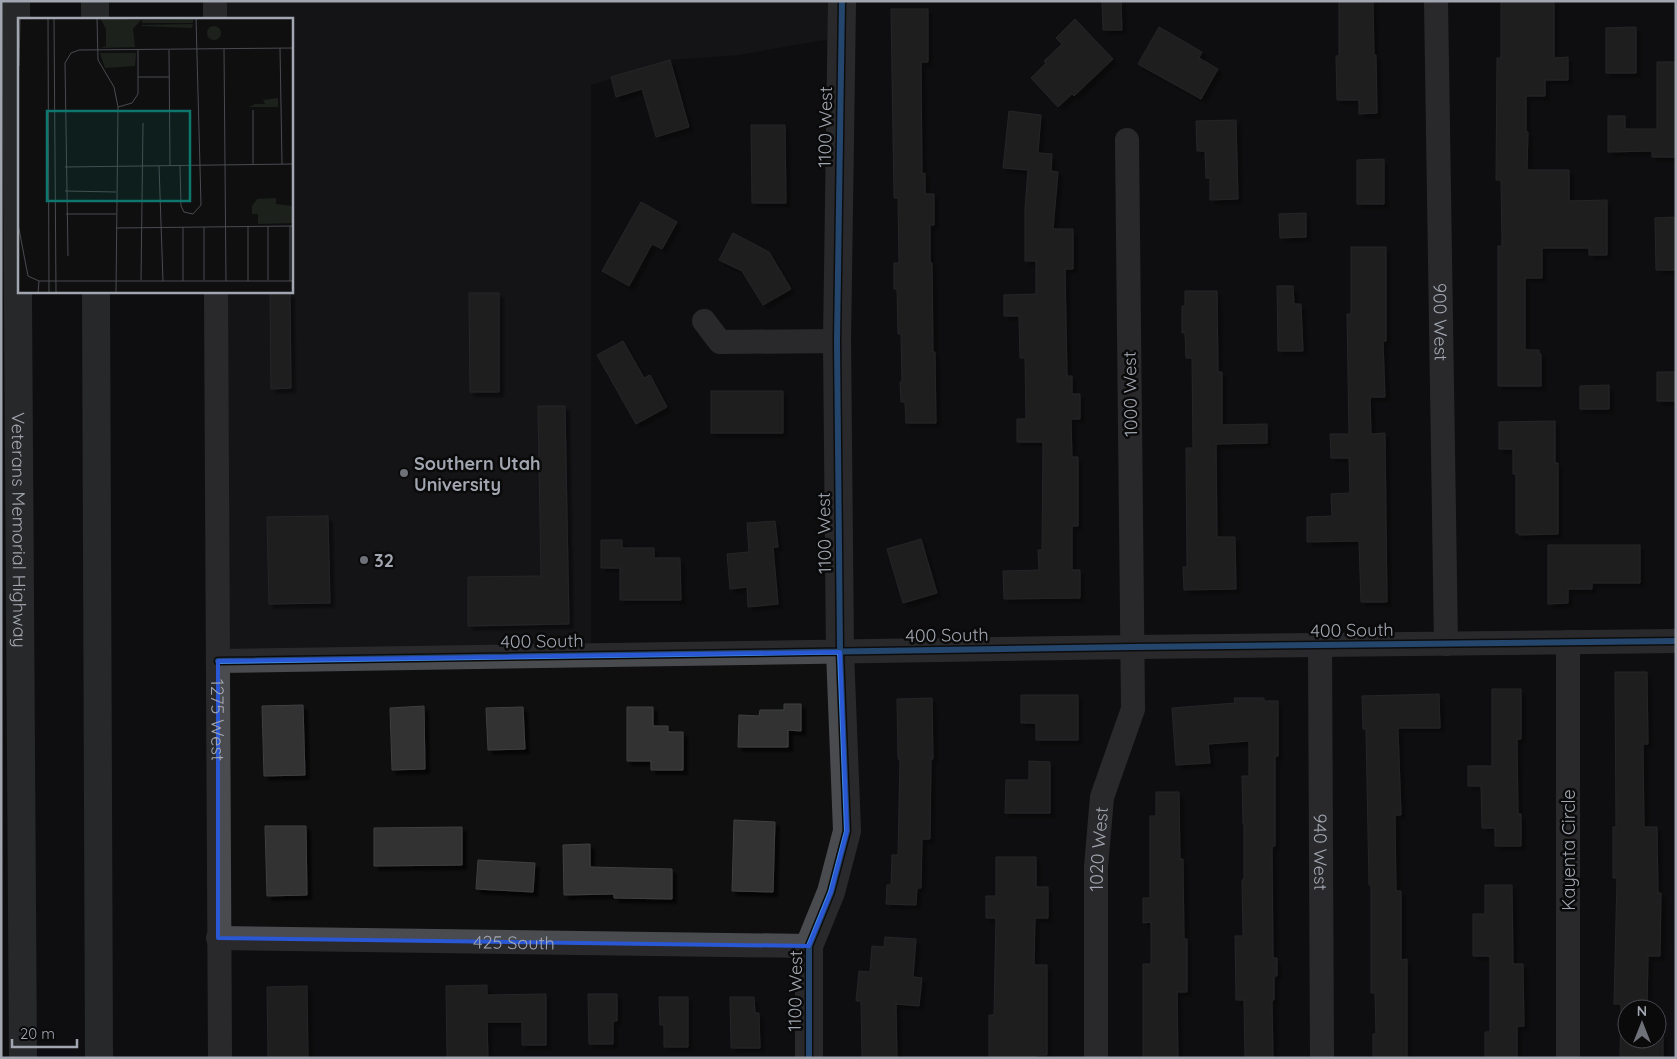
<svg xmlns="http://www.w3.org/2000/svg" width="1677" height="1059" font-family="Quicksand,sans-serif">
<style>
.built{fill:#1c1c1e}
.building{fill:#303032;stroke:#3f4043;filter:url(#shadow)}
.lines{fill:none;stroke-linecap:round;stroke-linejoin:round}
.minor{stroke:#4a4b4e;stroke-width:24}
.tertiary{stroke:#4a4b4e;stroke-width:28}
.motorway{stroke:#46484a;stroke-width:28}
.cycleway-casing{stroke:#0a0a0b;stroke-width:9}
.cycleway{stroke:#408adc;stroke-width:6}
.marked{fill:none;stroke:#2a57d4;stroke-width:4;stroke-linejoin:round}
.poi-dot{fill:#6e7178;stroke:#0a0a0b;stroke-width:2}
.labels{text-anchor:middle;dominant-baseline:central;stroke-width:5;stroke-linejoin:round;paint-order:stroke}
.street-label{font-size:18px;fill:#a1a6b0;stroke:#0a0a0b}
.poi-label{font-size:18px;font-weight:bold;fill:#a1a6b0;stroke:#0a0a0b;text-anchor:start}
.inset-road{fill:none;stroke:#494b50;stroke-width:1}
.view{fill:#0f766e;fill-opacity:0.15;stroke:#0f766e;stroke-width:2.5}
.inset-edge{fill:none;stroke:#a1a6b0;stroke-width:2.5}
</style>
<defs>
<filter id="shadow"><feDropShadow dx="4.5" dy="4.5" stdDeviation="1" flood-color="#0009"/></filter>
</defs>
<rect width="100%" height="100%" fill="#0f0f10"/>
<path class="built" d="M215 1H842L841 38 817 41 739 55 669 60 591 85V656L218 661 216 291H291V19H215Z"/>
<path class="building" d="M1102 1H1121L1122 30H1103Z
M1339 1H1373L1374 55H1376L1377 113 1359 114V100H1337L1336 56H1339Z
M1501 1H1554V58L1568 57V80H1545V96H1526V132H1528L1527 170H1569V201L1607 200V255H1589V248H1542V278H1525V350H1539V354H1541V386H1498V246H1502L1501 180H1496L1497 58H1501Z
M891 9H928V62H921L922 174 925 173V194H934V225H930V263H932L933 352H935L936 423H906L905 402H901L900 382H902L901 334H898L897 289H894V263H899L898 198H894Z
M1075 19 1113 59 1074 96 1072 94 1058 107 1031 78 1046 63 1044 61 1062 44 1056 38Z
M1159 27 1202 52 1199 58 1218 69 1201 99 1138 64Z
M1636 27V73H1606V28Z
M670 60 689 127 656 137 642 89 616 97 611 77Z
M1657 62H1676V157H1652V151L1608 152V116H1625V129H1657Z
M1009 111 1041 115 1038 153 1052 154 1051 171 1058 172 1053 229H1073V269H1065L1067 376H1072V394H1080V419H1071L1072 457H1078V526H1072V570H1080V598L1004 599 1003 571 1039 570 1038 550H1042L1043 442H1017V419H1026L1025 358H1020L1019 316H1004V295L1036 294V261H1025V209L1028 170 1003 168Z
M1236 120 1238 199 1210 200V178H1206L1205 151H1197L1196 121Z
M751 125H785L786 203H752Z
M1384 159V204H1357V160Z
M641 202 677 222 662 249 652 244 629 286 602 271Z
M1306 213V237L1280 238 1279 214Z
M1676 217V270H1656L1655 218Z
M733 233 769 252 791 289 763 305 742 271 719 260Z
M1351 247H1386V341H1383L1385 397H1370L1371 434 1385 433 1387 602H1361L1359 541 1307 542V517L1332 516 1331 494 1350 493 1349 458H1331L1330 434H1349L1347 314H1351Z
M1277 286H1293L1294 304H1301L1303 351H1278Z
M1185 291H1217L1218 372H1222V425L1267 424V443L1216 444 1217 537H1235L1236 589 1184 590 1183 567H1187L1186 448H1193L1192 358H1186L1185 333H1182V306H1185Z
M270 293H290L291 388 271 389Z
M469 293H499V392H470Z
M623 341 644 378 650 375 667 407 636 424 597 355Z
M1657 372H1676V401H1657Z
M1609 385V409H1580V386Z
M711 391H783V433H711Z
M538 406H565L569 624 468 626V577L541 576Z
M1555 421V463H1558V534L1519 535V533H1516V474H1513V449H1499V422Z
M328 516 330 603 269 604 267 517Z
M775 521 778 547H773L778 604 748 607 747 587 730 589 727 554 749 552 747 523Z
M921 539 937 593 903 603 887 549Z
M601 540H622V548H654V558H680L681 600H620V568H601Z
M1548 545H1640V583H1592V589H1568V603L1548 604Z
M1615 672H1647L1648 744H1643L1644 827H1657L1658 893H1661L1660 956H1648L1647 1009H1627V1039H1657V1034H1663V1058H1620L1621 1004H1614L1617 878H1613V827H1616Z
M1492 689H1521V739H1517L1518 814H1521V846H1495V828H1482L1481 786H1468V766H1492Z
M1439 694 1440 728H1398L1401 815H1395L1396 891H1401V960L1407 959V1058H1373V1034H1376L1375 993H1371V885H1369L1366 729H1363L1362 696Z
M1021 695H1078V740H1036V723H1021Z
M932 698 933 759H931L930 839H922L921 888H917L916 905 886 904 887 885H891L892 855H898L900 759H898L897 699Z
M1234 698H1264V701H1278V756H1275V846H1272L1273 958H1277V976H1274V1000H1272L1273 1058H1245L1244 1000H1236L1235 936H1243L1242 880 1244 879V824H1243L1242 776H1249V741L1208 744 1210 763 1176 765 1172 708 1235 703Z
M784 704H801V731L788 730V747H738L739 715 759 716 760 710H784Z
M303 705 305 775 264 776 262 706Z
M424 706 425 769 392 770 390 708Z
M523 707 525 749 488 750 486 708Z
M627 707H653V726H668V732H683V770H651V761H627Z
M1029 761 1050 762V813H1005L1006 780H1029Z
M1156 792H1179L1180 859H1183L1184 939H1187V992H1177L1178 1058H1143V964H1151V922L1143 923V898H1150V816H1156Z
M734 820 775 822 773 892 732 891Z
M265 826H306L307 895 267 896Z
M462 827V865L374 866V828Z
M590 844V867L672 869V899L614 898V894L564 895 563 845Z
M996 857H1036V887H1048V918H1035L1034 965H1047V1055H1036V1058H989V1015H994L996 918H986V896H996Z
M478 860 535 863 533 892 476 889Z
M1485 885H1512L1513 964H1523L1524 1026H1517V1058H1485V1032H1490V956H1473V914H1485Z
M885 937 916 939 913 977 922 978 919 1006 896 1004 897 1058H862L861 1001H856L859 971 870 972 872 946 884 947Z
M487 985V995L546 994V1045H522V1022H487L488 1058H447L446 986Z
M307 986 308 1058H268L267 987Z
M588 994H617V1021H613V1044H589Z
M659 997H688V1047H664V1025H660Z
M730 997H754L755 1013H759L760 1048H731Z"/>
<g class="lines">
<g class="minor">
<path d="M215 1V19"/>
<path id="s1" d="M1436 1 1446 644"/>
<path id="s2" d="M216 291 220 1058"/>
<path d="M704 321 720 342 837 341"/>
<path d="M1568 642V1058"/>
<path id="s3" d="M1320 646 1322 1058"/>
<path d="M218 661 1133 647 1676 641"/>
<path id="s4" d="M218 938 809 946"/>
<path id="s5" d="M1096 1058V867L1102 797 1133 709 1127 140"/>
</g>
<path class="tertiary" d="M809 1058V946L831 892 847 831 840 652 837 341 842 1"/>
<g class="motorway">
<path id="s6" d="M16 1 23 1058"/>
<path d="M95 1V19"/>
<path d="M96 291 99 1058"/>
</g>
<g class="cycleway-casing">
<path id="cycleway" d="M218 661 1133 647 1676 641
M809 1058V946L831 892 847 831 840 652 837 341 842 1"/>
</g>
<use href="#cycleway" class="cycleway"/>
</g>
<path d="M0 0H1677V1059H0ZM840 652 847 831 831 892 809 946 218 938V661Z" fill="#0f0f10" fill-opacity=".55" fill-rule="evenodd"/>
<path class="marked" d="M840 652 847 831 831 892 809 946 218 938V661Z"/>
<g class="poi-dot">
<circle cx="404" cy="473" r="5"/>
<circle cx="364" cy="560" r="5"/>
</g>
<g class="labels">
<g class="street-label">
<text transform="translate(825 127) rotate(-89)">1100 West</text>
<text stroke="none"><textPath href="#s1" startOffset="321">900 West</textPath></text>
<text transform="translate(1130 394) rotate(-91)">1000 West</text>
<text stroke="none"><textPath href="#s6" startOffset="529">Veterans Memorial Highway</textPath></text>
<text transform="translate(824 533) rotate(-91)">1100 West</text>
<text transform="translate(1352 630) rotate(-1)">400 South</text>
<text transform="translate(947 635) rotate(-1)">400 South</text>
<text transform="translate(542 641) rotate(-1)">400 South</text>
<text stroke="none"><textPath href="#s2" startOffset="429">1275 West</textPath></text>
<text stroke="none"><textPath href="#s5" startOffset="209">1020 West</textPath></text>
<text transform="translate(1568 850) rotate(-90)">Kayenta Circle</text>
<text stroke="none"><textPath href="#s3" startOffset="206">940 West</textPath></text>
<text stroke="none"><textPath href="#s4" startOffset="296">425 South</textPath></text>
<text transform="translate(795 991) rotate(-89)">1100 West</text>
</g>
<g class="poi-label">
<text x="414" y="463">Southern Utah<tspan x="414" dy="21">University</tspan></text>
<text x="374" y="560">32</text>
</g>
</g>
<g transform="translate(18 18)">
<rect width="275" height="275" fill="#0f0f10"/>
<path d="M82 0 123 2 115 11 117 29 83 30 88 28V11ZM175 1V5H124V2ZM175 6 174 10 124 8V7ZM189 15a7 7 0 1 1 14 0a7 7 0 1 1-14 0ZM82 35H118L117 48 87 50ZM260 80V89H230L236 87 235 82 236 86H247L245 82ZM258 180V186L275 188V205L240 206V196H234V188L239 181Z" fill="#1c211c"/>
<path class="inset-road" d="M30 0 31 275M36 0 38 275M79 0 80 42 96 69 100 89 98 275M262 30 264 146M206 31 208 263M151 32 152 148M1 48 2 0M120 59H151M100 89 114 85 120 76V32M235 147V92M141 148 145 263M162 148 163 188 166 194 175 196 183 187 178 0M47 149 275 146M47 173 98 174M48 196H98M0 206 10 258 21 263M230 208V263M250 208V262M272 208V263M186 209V262M98 210 275 208M50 238 47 45 53 35 61 32 275 30M123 262 125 105M165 263V209M20 275 21 263H275"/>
<path class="view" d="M29 93H172V183H29Z"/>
<rect width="275" height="275" class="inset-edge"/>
</g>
<rect width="1677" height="1059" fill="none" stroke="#a1a6b0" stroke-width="5"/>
<g transform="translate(1642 1024)"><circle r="24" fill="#0a0a0b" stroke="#46484d"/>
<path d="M0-4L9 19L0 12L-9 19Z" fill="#6e7178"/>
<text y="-8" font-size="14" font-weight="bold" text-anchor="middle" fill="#a1a6b0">N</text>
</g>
<path d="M12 1039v8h65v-8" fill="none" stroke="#a1a6b0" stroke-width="2.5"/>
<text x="20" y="1039" font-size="15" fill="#a1a6b0" stroke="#0a0a0b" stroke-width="4" paint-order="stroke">20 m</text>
</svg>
